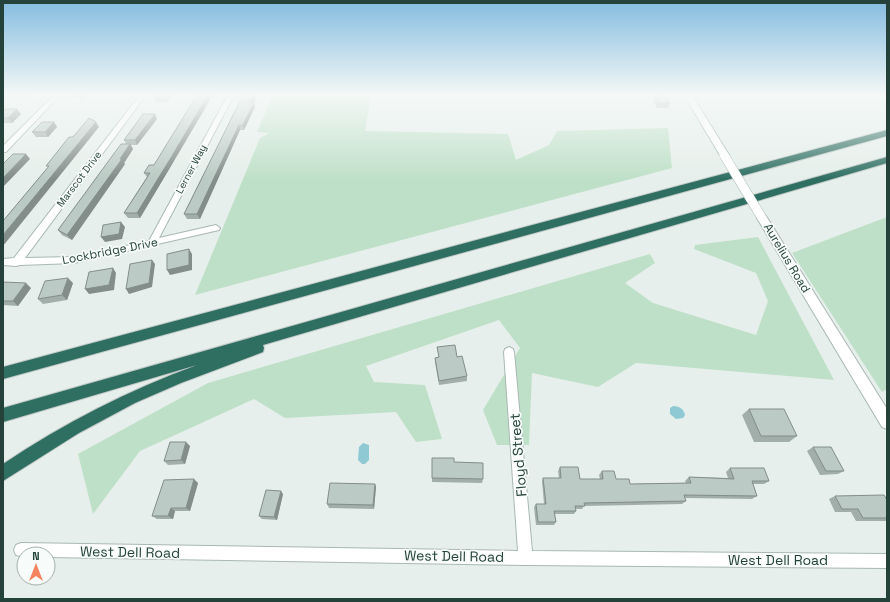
<svg xmlns="http://www.w3.org/2000/svg" width="890" height="602" font-family="'Space Grotesk',sans-serif">
<style>
.green{fill:#bfe0c8}
.water{fill:#8ec9d4}
.lines{fill:none;stroke-linecap:round;stroke-linejoin:round}
.minor-casing{stroke:#a8b8b2;stroke-width:2}
.tertiary-casing{stroke:#a8b8b2;stroke-width:2}
.motorway-casing{stroke:#c2cac8;stroke-width:2}
.minor{fill:#fff;fill-rule:evenodd}
.tertiary{fill:#fff;fill-rule:evenodd}
.motorway{fill:#2f6f62;fill-rule:evenodd}
.tertiary-bridge-casing{stroke:#a8b8b2;stroke-width:10;stroke-linecap:butt}
.tertiary-bridge{stroke:#fff;stroke-width:9}
.wall{fill:#a1aea9}
.shaded-wall{fill:#838d89}
.building{fill:#bbcac4;stroke:#838d89}
.labels{text-anchor:middle;dominant-baseline:central;stroke-width:3.5;stroke-linejoin:round;paint-order:stroke}
.far-street-label{font-size:10px;fill:#24423a;stroke:#f7fbf9}
.street-label{font-size:12px;fill:#24423a;stroke:#f7fbf9}
.near-street-label{font-size:14px;fill:#24423a;stroke:#f7fbf9}
</style>
<rect width="100%" height="100%" fill="#e6efeb"/>
<path class="green" d="M273 95H371L365 131 508 134 516 160 549 145 557 131 668 128 672 168 195 295 260 138 270 133 257 132Z
M887 217V389L882 392 792 253Z
M758 237 834 380 636 363 598 387 532 373 529 445H497L483 410 520 348 499 320 366 366 374 382 425 385 442 439 416 442 396 412 285 418 254 399 140 451 93 514 78 454 208 383 650 254 655 263 625 283 653 303 756 335 768 301 756 273 694 249 695 245Z"/>
<path class="water" d="M673 406C679 406 684 409 685 415L683 418 676 419 670 414V408Z
M363 443 369 445V460L365 464H362L358 460 359 447Z"/>
<g class="lines">
<g class="minor-casing">
<path id="minor" d="M54 95H60L6 152H3V146Z
M140 95H146L25 258 74 257 149 241 228 95H234L159 238 216 225 220 228 219 230 74 263 20 265 16 266 3 265V259L14 258Z
M509 347 513 349 514 352 532 551 887 554V568L526 565 48 557V554H24V557L16 555 14 550 16 545 21 543 518 551 504 352 505 349Z"/>
</g>
<g class="tertiary-casing">
<path id="tertiary" d="M684 95H692L729 155 727 157H721Z
M762 215 766 216 887 409V429L882 427 757 218Z"/>
</g>
<g class="motorway-casing">
<path id="motorway" d="M887 130V136L3 379V367Z
M887 157V163L263 345 264 348 263 352 181 383 135 403 79 433 3 481V464C64 423 129 390 197 365L3 422V408Z"/>
</g>
<use href="#minor" class="minor"/>
<use href="#tertiary" class="tertiary"/>
<use href="#motorway" class="motorway"/>
<g class="tertiary-bridge-casing">
<path id="tertiary-bridge" d="M724 155 762 218"/>
</g>
<use href="#tertiary-bridge" class="tertiary-bridge"/>
</g>
<path class="wall" d="M3 95H38L36 97H3Z
M69 95H87L83 98H71Z
M172 95 167 102H156L154 97Z
M243 95 254 103 255 107 244 130H240L200 219H187L184 214Z
M654 95 670 103 668 108H657L653 100Z
M17 109 21 114 12 123H3V111Z
M157 119 137 145H131L133 149 124 163 125 164 72 240 62 235 58 230 126 144 124 140Z
M54 122 57 127 48 137H36L32 132Z
M174 161 140 218H128L124 213 147 177 144 173 154 165Z
M3 282 31 288 18 306 3 305Z
M73 283 67 300 43 304 38 299Z
M437 347 457 357 467 376V381L439 385 435 362V358L439 357Z
M749 409 797 436 789 442H754L742 415Z
M190 446 185 464 168 465 164 461Z
M813 447 844 471 838 474 820 475 807 451Z
M454 462 483 479 482 483 432 482V478Z
M560 467 580 479H600L599 475 602 471 616 479 630 484 686 483 685 481 689 477 728 478 726 472 730 468 769 481 764 484H753L757 496 752 499 685 498 686 501 682 504 584 506 582 509H576V511L574 514H555L556 522 554 525H536L534 507 536 504H544L542 481 543 478H559L558 471Z
M198 483 190 511H175L173 519H157L152 516Z
M375 484 376 487 374 509 329 508 327 504Z
M283 494 277 520 262 519 259 516Z
M835 496 887 500V521H856L851 512H835L829 499Z"/>
<path class="shaded-wall" d="M81 95H87L83 98Z
M166 95H172L167 102 164 97Z
M208 95H213L174 161 140 218 137 213Z
M254 95H258L254 103 255 107 244 130 243 125 250 102Z
M17 109 21 114 12 123 8 118Z
M155 114 157 119 137 145 135 140Z
M54 122 57 127 48 137 45 132Z
M96 122 99 127 3 246V235Z
M239 125 240 130 200 219 197 214Z
M130 144 133 149 124 163 125 164 72 240 67 235Z
M26 154 30 159 3 187V178Z
M121 222 125 227 122 239 105 242 101 237Z
M189 249 192 254V270L170 275 167 270Z
M152 260 155 264 152 287 129 294 126 289Z
M113 268 116 273 114 290 89 294 85 289Z
M68 278 73 283 67 300 62 295Z
M26 283 31 288 18 306 13 301Z
M186 442 190 446 185 464 181 460Z
M194 479 198 483 190 511 186 508Z
M375 484 376 487 374 509 373 505Z
M281 491 283 494 277 520 274 517Z
M171 508 175 511 173 519 168 516Z"/>
<path class="building" d="M156 95H166L164 97H154Z
M197 95H208L172 156 137 213H124L150 173H144L149 165H154Z
M243 95H254L250 102H254L243 125H239L197 214H184Z
M654 95H665L670 103H659Z
M5 109H17L8 118H3V111Z
M143 114H155L135 140H124Z
M89 118 96 122 3 235V221L49 166H46L69 137H73Z
M42 122H54L45 132H32Z
M121 144H130L120 159H122L67 235 58 230Z
M13 154H26L3 178V164Z
M121 222 119 234 101 237 103 225Z
M189 249V265L167 270V254Z
M152 260 149 283 126 289 130 264Z
M113 268 109 285 85 289 89 272Z
M68 278 62 295 38 299 45 281Z
M3 282 26 283 13 301H3Z
M455 345 457 357 462 356 467 376 439 381 435 358 439 357 437 347Z
M749 409H784L797 436H761Z
M170 442H186L181 460 164 461Z
M813 447H831L844 471H826Z
M432 458H454V462L483 463V479L432 478Z
M560 467H578L580 479H603L602 471H614L616 479H629L630 484 691 483 689 477 734 479 730 468H764L769 481H752L757 496 684 495 686 501 584 503 585 506H575L576 511H554L556 522H538L536 504H546L543 478H561Z
M194 479 186 508H171L168 516H152L164 480Z
M330 483 375 484 373 505 327 504Z
M266 490 281 491 274 517 259 516Z
M884 495 887 500V518H863L858 509H842L835 496Z"/>
<linearGradient id="sky" x2="0" y2="1"><stop stop-color="#84bce0"/><stop offset="0.53" stop-color="#f4f8f6"/><stop offset="1" stop-color="#f4f8f6" stop-opacity="0"/></linearGradient>
<rect width="890" height="179" fill="url(#sky)"/>
<g class="labels">
<g class="far-street-label">
<text transform="translate(191 169) rotate(-62)">Lerner Way</text>
<text transform="translate(79 179) rotate(-53)">Marscot Drive</text>
</g>
<g class="street-label">
<text transform="translate(110 251) rotate(-11)">Lockbridge Drive</text>
<text transform="translate(787 258) rotate(59)">Aurelius Road</text>
</g>
<g class="near-street-label">
<text transform="translate(518 455) rotate(-95)">Floyd Street</text>
<text transform="translate(130 552) rotate(1)">West Dell Road</text>
<text transform="translate(454 556) rotate(1)">West Dell Road</text>
<text x="778" y="560">West Dell Road</text>
</g>
</g>
<rect width="890" height="602" fill="none" stroke="#24423a" stroke-width="8"/>
<g transform="translate(36 566)"><circle r="19" fill="#f7fbf9" stroke="#a3b1ad"/>
<path d="M0-3L7 15L0 10L-7 15Z" fill="#f4845f"/>
<text y="-6" font-size="11" font-weight="bold" text-anchor="middle" fill="#24423a">N</text>
</g>
</svg>
